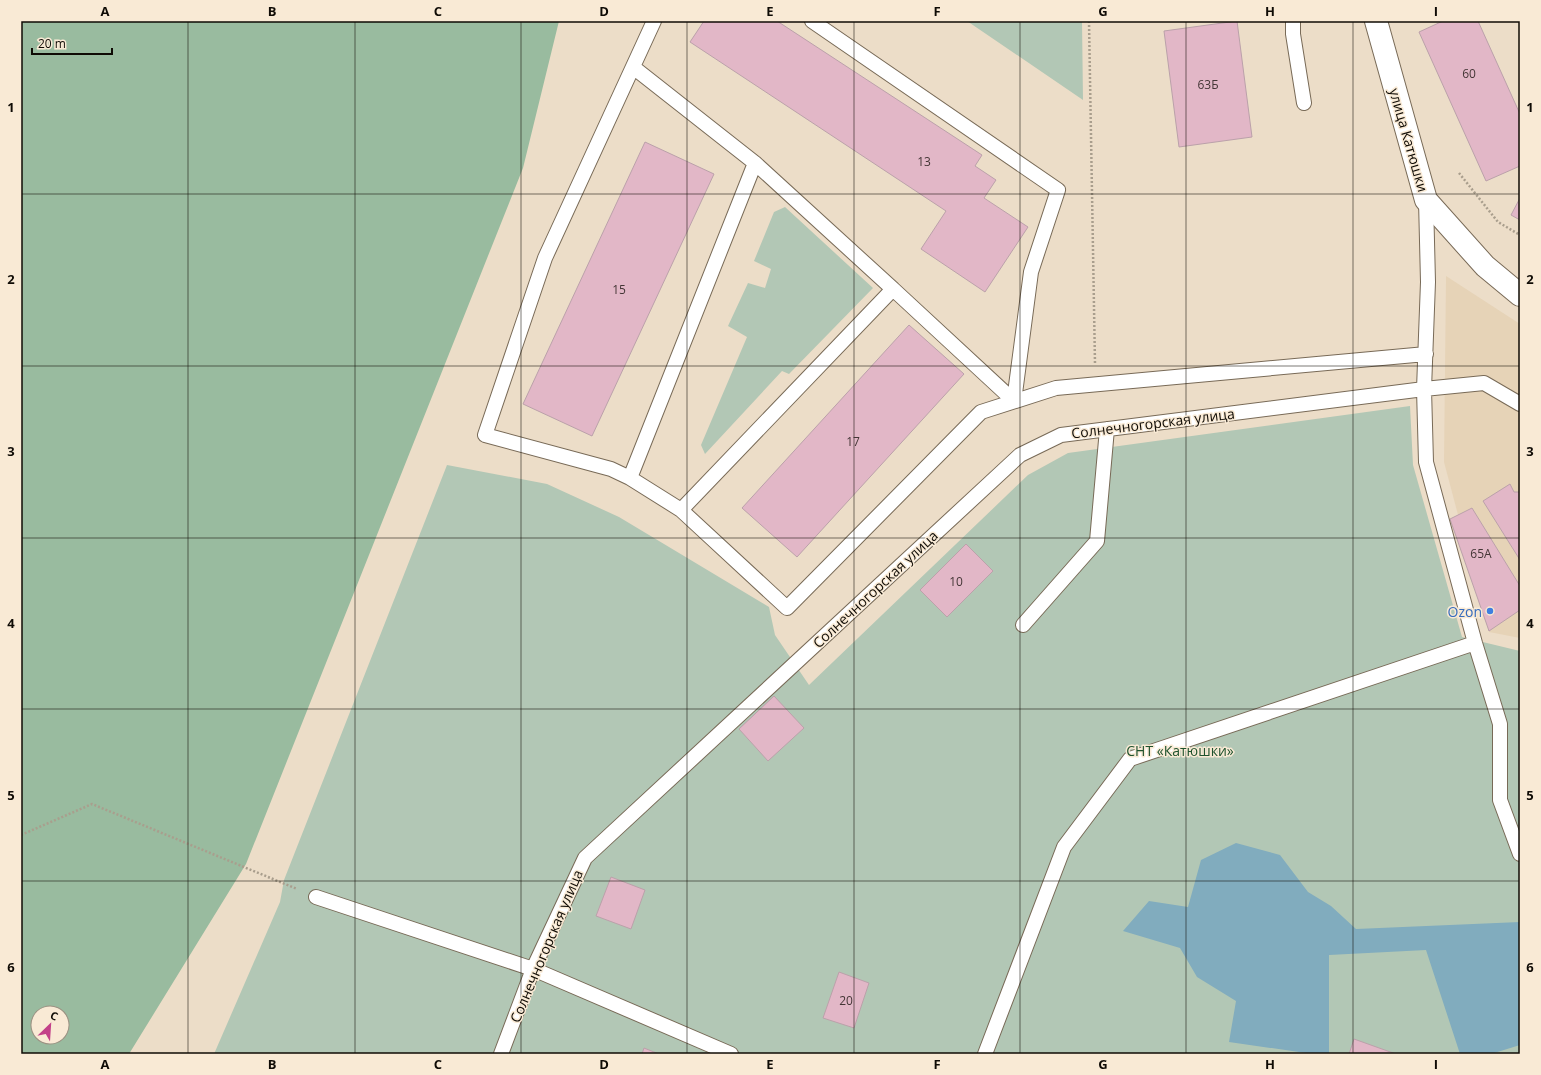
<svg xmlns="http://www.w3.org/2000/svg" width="1541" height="1075" font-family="'Open Sans',sans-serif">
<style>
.built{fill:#e6d3b7}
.green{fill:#b2c7b5}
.forest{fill:#99bb9f;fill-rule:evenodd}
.water{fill:#81acbe}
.building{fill:#e2b7c7;stroke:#bba1aa}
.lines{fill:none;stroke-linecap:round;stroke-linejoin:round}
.lane-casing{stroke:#786a57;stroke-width:16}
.street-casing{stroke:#786a57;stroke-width:24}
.path{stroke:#a99e8d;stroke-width:2.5;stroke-dasharray:2 2;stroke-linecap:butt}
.lane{stroke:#fff;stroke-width:14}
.street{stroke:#fff;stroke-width:22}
.grid{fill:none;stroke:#0f0b05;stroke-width:1;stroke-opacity:0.55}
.shop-dot{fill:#3f7fe0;stroke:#f9ead5;stroke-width:1.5}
.labels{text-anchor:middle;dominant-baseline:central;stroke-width:3;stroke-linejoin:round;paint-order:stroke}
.number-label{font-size:12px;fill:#443636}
.street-label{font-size:14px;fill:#0f0b05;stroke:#f9ead5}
.shop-label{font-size:14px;fill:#366cbe;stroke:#f9ead5;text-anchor:end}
.park-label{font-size:14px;fill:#1e522d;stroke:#f9ead5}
.neatline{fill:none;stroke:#0f0b05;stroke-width:1.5}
.grid-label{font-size:13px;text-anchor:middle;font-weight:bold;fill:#0f0b05}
</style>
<rect width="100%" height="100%" fill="#ecddc8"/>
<path class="built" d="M1446 276 1520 324V638L1489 632 1444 462Z"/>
<path class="green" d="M967 21H1082L1083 100Z
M785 207 873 288 789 374 782 371 705 454 701 445 747 337 728 326 748 283 765 288 771 269 754 261 774 212Z
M1410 406 1413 465 1462 637 1520 651V1054H214L280 902 284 880 447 465 547 484 619 517 769 607 775 635 809 685 1028 475 1068 453Z"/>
<path class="forest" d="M21 21H559L523 168 246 864 129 1054H21ZM38 1013H62V1037H38Z"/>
<path class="water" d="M1236 843 1280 855 1308 892 1331 906 1356 929 1520 922V1045L1491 1054H1460L1426 950 1329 955V1054H1313L1229 1042 1236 1001 1197 977 1180 948 1123 931 1149 901 1188 907 1201 860Z"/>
<path class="building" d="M704 21H777L982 155 975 166 996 180 984 198 1028 227 985 292 921 249 946 211 690 42Z
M1237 21 1252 137 1179 147 1164 31Z
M1443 21H1478L1520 114V166L1486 181 1419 32Z
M645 142 714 174 592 436 523 404Z
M1520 198V220L1511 215Z
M909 325 964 374 797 557 742 508Z
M1510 484 1514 492H1520V560L1483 501Z
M1472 508 1520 586V610L1489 631 1450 519Z
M966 544 993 571 947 617 920 590Z
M774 696 804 728 768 761 739 729Z
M611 877 645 890 631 929 596 916Z
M839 972 869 983 854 1028 823 1018Z
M1354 1039 1396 1054H1349Z
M644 1048 659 1054H642Z"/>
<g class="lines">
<g class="lane-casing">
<path id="lane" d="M654 21 545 258 485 435 611 469 630 478 681 510 787 608 981 412 1056 388 1426 354
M812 21 1058 190 1031 272 1014 401
M1293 21V34L1304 103
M633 67 755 163
M1426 200 1428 282 1424 389 1426 462 1475 643 1500 724V800L1520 854
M893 289 1014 401
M630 478 755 163 893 289 681 510
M1023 625 1097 541 1107 429
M316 897 533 969 731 1054
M501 1054 533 969 585 858 1020 455 1061 435 1424 389 1484 383 1520 404
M985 1054 1064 847 1130 759 1475 643"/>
</g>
<g class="street-casing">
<path id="street" d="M1376 21 1426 200 1485 266 1520 295"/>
</g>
<path class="path" d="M1089 21 1095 364
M1459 173 1498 222 1520 235
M21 835 92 804 297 889"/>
<use href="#lane" class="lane"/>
<use href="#street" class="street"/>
</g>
<path class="grid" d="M188 21V1054M355 21V1054M521 21V1054M687 21V1054M854 21V1054M1020 21V1054M1186 21V1054M1353 21V1054M21 194H1520M21 366H1520M21 538H1520M21 709H1520M21 881H1520"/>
<circle class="shop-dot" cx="1490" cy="611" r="4"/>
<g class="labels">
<g class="number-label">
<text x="1469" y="73">60</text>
<text x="1208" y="84">63Б</text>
<text x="924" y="161">13</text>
<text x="619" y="289">15</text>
<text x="853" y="441">17</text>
<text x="1481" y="553">65А</text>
<text x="956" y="581">10</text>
<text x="846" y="1000">20</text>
</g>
<g class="street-label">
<text transform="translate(1409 140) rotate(74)">улица Катюшки</text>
<text transform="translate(1153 423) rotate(-7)">Солнечногорская улица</text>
<text transform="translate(875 589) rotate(-43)">Солнечногорская улица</text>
<text transform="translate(546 946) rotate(-67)">Солнечногорская улица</text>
</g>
<g class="shop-label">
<text x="1482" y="611">Ozon</text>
</g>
<g class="park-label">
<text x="1180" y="750">СНТ «Катюшки»</text>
</g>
</g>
<rect width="1541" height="1075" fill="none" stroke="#f9ead5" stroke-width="44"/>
<g transform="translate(50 1025) rotate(25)"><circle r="19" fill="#f9ead5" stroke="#9b9182"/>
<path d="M0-3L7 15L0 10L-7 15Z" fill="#c34189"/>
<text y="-6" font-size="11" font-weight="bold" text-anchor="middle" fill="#0f0b05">С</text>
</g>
<path d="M32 48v6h80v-6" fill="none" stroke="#0f0b05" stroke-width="2"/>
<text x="38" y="48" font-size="12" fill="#0f0b05" stroke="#f9ead5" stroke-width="3" paint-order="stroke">20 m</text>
<rect x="22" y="22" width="1497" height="1031" class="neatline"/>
<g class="grid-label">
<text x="105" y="16">A</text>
<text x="272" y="16">B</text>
<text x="438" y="16">C</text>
<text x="604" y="16">D</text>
<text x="770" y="16">E</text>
<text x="937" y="16">F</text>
<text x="1103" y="16">G</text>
<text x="1270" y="16">H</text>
<text x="1436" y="16">I</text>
<text x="11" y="112">1</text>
<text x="1530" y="112">1</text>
<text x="11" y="284">2</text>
<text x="1530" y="284">2</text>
<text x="11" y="456">3</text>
<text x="1530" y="456">3</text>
<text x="11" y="628">4</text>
<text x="1530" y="628">4</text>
<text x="11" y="800">5</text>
<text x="1530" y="800">5</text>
<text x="11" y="972">6</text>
<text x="1530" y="972">6</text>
<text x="105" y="1069">A</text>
<text x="272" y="1069">B</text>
<text x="438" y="1069">C</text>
<text x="604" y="1069">D</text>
<text x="770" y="1069">E</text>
<text x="937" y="1069">F</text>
<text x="1103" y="1069">G</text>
<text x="1270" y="1069">H</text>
<text x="1436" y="1069">I</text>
</g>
</svg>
